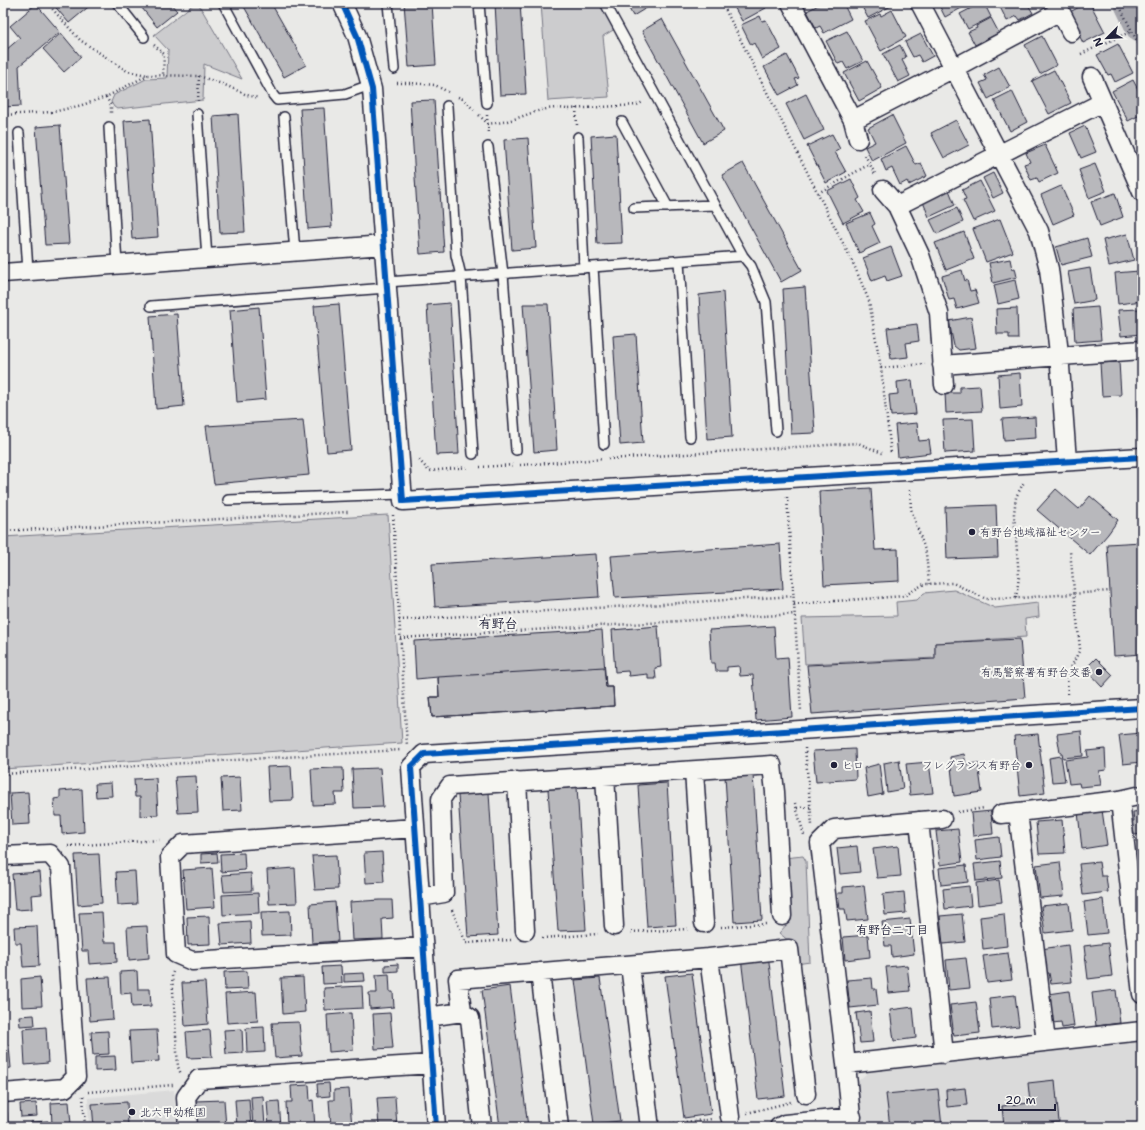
<svg xmlns="http://www.w3.org/2000/svg" width="1145" height="1130" font-family="'Shantell Sans','Klee One',sans-serif">
<style>
.built{fill:#dadada}
.green{fill:#ccccce;stroke:#777784}
.lines{fill:none;stroke-linecap:round;stroke-linejoin:round}
.river{stroke:#a5a5ac;stroke-width:34}
.building{fill:#b8b8bc;stroke:#22223b}
.lane-casing{stroke:#22223b;stroke-width:12}
.street-casing{stroke:#22223b;stroke-width:21}
.path{stroke:#22223b;stroke-width:2.5;stroke-dasharray:1 3;stroke-linecap:butt}
.lane{stroke:#f6f6f2;stroke-width:9}
.street{stroke:#f6f6f2;stroke-width:18}
.cycleway-casing{stroke:#f6f6f2;stroke-width:8}
.cycleway{stroke:#0057b8;stroke-width:6}
.poi-dot{fill:#22223b;stroke:#f6f6f2;stroke-width:1.5}
.labels{text-anchor:middle;dominant-baseline:central;stroke-width:4;stroke-linejoin:round;paint-order:stroke}
.poi-label{font-size:11px;fill:#22223b;stroke:#f6f6f2;text-anchor:start}
.neighbourhood-label{font-size:12px;font-weight:bold;fill:#22223b;stroke:#f6f6f2}
.quarter-label{font-size:13px;font-weight:bold;fill:#22223b;stroke:#f6f6f2}
</style>
<rect width="100%" height="100%" fill="#e9e9e7"/>
<filter id="ink" filterUnits="userSpaceOnUse"><feTurbulence type="fractalNoise" baseFrequency=".025" numOctaves="2"/><feDisplacementMap in="SourceGraphic" scale="8" xChannelSelector="R" yChannelSelector="G"/><feConvolveMatrix kernelMatrix="1 2 1 2 8 2 1 2 1" color-interpolation-filters="sRGB"/></filter>
<g filter="url(#ink)">
<path class="built" d="M1142 1041V1127H863L857 1082 868 1072Z
M174 1090 177 1127H89L88 1098Z"/>
<path class="green" d="M195 3H198L242 79 204 64 203 100 117 109 114 107 111 102 114 95 146 79 167 78 168 50 154 35Z
M541 3H602L615 29 603 36 609 97 548 101Z
M388 515 402 743 3 769V537Z
M954 590 995 608 1038 603 1039 617 1025 619 1026 637 935 643V658L805 664 802 618 897 616 896 602 917 600 924 593Z
M803 856 806 861 810 962 796 964 794 945 779 933 790 921 784 858Z"/>
<g class="lines">
<path class="river" d="M1131 3 1142 26"/>
</g>
<path class="building" d="M52 3H93L69 23Z
M138 3H170L177 11 157 27Z
M242 3H271L306 65 284 77Z
M404 3H432L436 65 409 67Z
M495 3H520L526 94 500 95Z
M626 3H653V4L633 16Z
M732 3H763L766 8 742 21Z
M822 3H843L851 19 824 33 820 26 816 28 807 11Z
M860 3H889L891 6 868 18Z
M938 3H966L967 5 945 17Z
M981 3H984L991 17 968 29 960 14Z
M998 3H1027L1033 13 1020 20 1017 16 1007 21Z
M1087 3H1090L1105 32 1083 43 1068 13Z
M36 4 60 32 19 66 21 106 3 107V50H6L20 38 10 26Z
M892 10 906 37 881 51 865 21 880 14 881 16Z
M760 16 762 21 766 20 781 49 762 59 754 43 751 45 741 25Z
M991 18 999 33 975 45 968 32 977 28 976 26Z
M662 19 724 131 703 143 642 31Z
M847 31 863 61 847 69 843 62 838 64 826 41Z
M61 33 81 57 64 72 43 49Z
M921 34 933 56 922 62 918 55 913 57 905 42Z
M1042 36 1057 65 1040 74 1025 45Z
M1118 44 1133 73 1115 82 1111 74 1108 75 1097 55Z
M900 45 906 57 902 60 910 76 898 82 883 54Z
M787 55 799 78 795 79 798 85 779 95 764 67Z
M867 61 882 88 859 101 844 73Z
M999 67 1010 87 988 99 980 83 987 80 984 75Z
M1054 70 1071 103 1049 114 1032 81Z
M1133 80 1141 95H1142V114L1128 121 1112 91Z
M1012 91 1027 122 1010 131 994 100Z
M806 94 824 130 804 140 786 104Z
M434 100 444 252 420 254 410 101Z
M324 108 332 227 308 229 300 109Z
M238 114 245 232 220 233 213 116Z
M892 115 906 143 872 161 865 147 875 142 868 128Z
M150 119 158 237 132 239 124 121Z
M956 120 969 145 944 158 931 133Z
M60 125 69 244 45 245 36 127Z
M1085 126 1096 152 1081 158 1070 133Z
M616 134 622 243 597 244 591 136Z
M832 134 840 149 835 152 846 172 826 183 807 146Z
M528 138 536 248 512 250 504 140Z
M1045 145 1058 173 1039 182 1037 178 1031 180 1024 164 1030 162 1026 153Z
M906 146 916 165 921 163 927 176 909 185 907 181 900 185 892 168 886 171 881 159Z
M743 163 802 270 781 282 722 175Z
M1095 164 1106 191 1089 198 1079 170Z
M993 173 1003 193 993 198 983 178Z
M851 179 860 198 857 200 864 212 843 223 827 191Z
M980 181 995 211 973 221 963 200 966 199 962 190Z
M1061 186 1074 215 1053 224 1041 195Z
M949 190 955 205 929 217 923 202Z
M1115 193 1123 217 1100 226 1091 202Z
M957 208 963 222 937 234 930 220Z
M870 213 875 224 872 226 880 243 859 253 846 223Z
M1000 219 1013 252 986 262 973 229Z
M964 232 974 259 946 270 935 243Z
M1127 234 1134 260 1109 266 1103 240Z
M1087 238 1092 257 1061 265 1056 247Z
M891 247 902 276 887 281 885 276 872 281 863 258Z
M1010 259 1012 269 1015 268 1017 277 993 283 989 263Z
M1090 268 1095 300 1074 304 1068 272Z
M962 270 965 281 967 280 970 291 975 290 979 303 957 309 954 299 949 300 942 276Z
M1139 271 1142 301 1118 304 1115 273Z
M1015 280 1019 299 998 304 994 285Z
M805 287 815 433 791 434 783 289Z
M723 292 732 437 707 439 699 295Z
M450 303 459 454 436 455 427 305Z
M339 304 351 450 327 452 314 306Z
M523 304H548L557 450 534 452Z
M259 307 266 399 237 402 230 310Z
M1098 307 1101 340 1075 342 1073 309Z
M1017 308 1018 339H1009V334H997L996 309Z
M1139 309 1142 334 1121 336 1118 310Z
M177 314 184 406 156 409 150 316Z
M971 317 976 348 959 350 954 346 949 321Z
M917 324 919 341 906 343 908 357 891 359 887 328Z
M636 334 643 443 620 445 613 336Z
M1119 362 1121 395 1102 396 1100 363Z
M1020 373 1022 407 1000 409 998 375Z
M912 380 916 414 891 416 889 395 898 394 897 382Z
M980 386 982 411 946 413 945 393H960V387Z
M1137 407H1142V432H1138Z
M1035 417 1036 438 1004 440 1002 419Z
M973 419 975 451 945 453 943 420Z
M303 420 309 475 214 484 206 426Z
M917 423 919 441 929 440 931 453 898 457 895 425Z
M871 488 875 550 898 549 899 581 824 585 819 491Z
M1056 489 1079 509 1090 496 1118 520 1108 534 1090 555 1037 510Z
M996 505 998 557 947 559 945 507Z
M1142 542V654L1114 656 1107 544Z
M780 544 783 589 615 598 611 556Z
M596 554 599 597 435 607 432 564Z
M658 626 661 667 655 668 656 679H648V674L629 676 628 671 615 672 612 630Z
M774 626 776 658 788 657 792 717 756 720 753 675 740 676 739 666 727 667V671H716L715 663H711L709 630Z
M602 630 606 687H613L614 706 432 717 430 697H439L438 677 416 679 414 641Z
M1020 639 1025 698 812 714 807 665 935 659V643Z
M1096 658 1113 675 1102 687 1085 669Z
M604 667 606 687H613L614 706 432 717 430 697H439L438 677Z
M1081 731 1083 756 1063 758 1062 753H1060L1057 734Z
M1142 733V762L1123 764 1119 735Z
M1038 734 1045 793 1020 796 1014 736Z
M855 749 856 779 816 782 813 751Z
M1105 749 1106 770 1099 771 1101 785 1080 787 1079 783 1069 784 1065 760 1088 757 1087 751Z
M964 754 966 764 978 763 982 792 954 796 950 757Z
M1061 756 1065 781 1052 782 1049 758Z
M899 760 903 789 887 792 884 763Z
M929 762 933 793 910 795 906 764Z
M879 764 883 794 868 797 864 768Z
M291 766 293 800 269 801 267 767Z
M334 768H343L344 793H335L336 804 313 805 311 769Z
M380 768 383 807 354 808 352 769Z
M753 774 762 920 734 922 725 776Z
M196 776 198 812 178 813 175 777Z
M240 777 242 810 223 811 221 778Z
M156 778 158 815 140 816V797H135L134 779Z
M111 783 112 796 96 797 95 784Z
M667 783 676 925 647 927 638 785Z
M577 787 586 930 558 931 548 789Z
M82 789 84 832 62 834 61 816H55L54 799 60 798V791Z
M28 792 30 824 12 825 10 793Z
M489 793 498 935 468 937 458 795Z
M1102 810 1107 845 1082 849 1078 812Z
M991 811 993 834 973 836 971 813Z
M1142 811V834L1134 835 1132 821H1134L1133 812Z
M1062 820 1065 853 1039 854 1036 822Z
M958 829 962 862 940 865 936 831Z
M999 837 1001 857 977 860 975 840Z
M857 846 860 872 840 874 837 848Z
M898 846 901 876 877 878 873 849Z
M382 852 384 882 366 883 364 853Z
M217 853 218 862 201 863V854Z
M244 853 245 870 221 872 220 854Z
M99 854 102 903 78 905 75 855Z
M1142 854V889H1137L1133 855Z
M336 855 338 889 315 890 312 856Z
M1000 861 1002 878 976 881 974 864Z
M1060 862 1064 896 1040 898 1036 865Z
M1099 862 1101 876H1106L1108 892 1083 895 1079 864Z
M966 865 968 882 941 885 939 868Z
M212 868 215 907 186 909 183 870Z
M295 868 297 903 269 904 267 870Z
M135 871 137 904 118 905 116 872Z
M40 872 42 894 31 895 32 909 15 910 12 874Z
M251 873 252 891 224 892 222 875Z
M999 880 1002 902 978 905 976 883Z
M864 885 868 919 847 921 845 909H840L838 893H843V887Z
M969 886 971 906 945 909 943 889Z
M904 892 906 913 885 915 883 894Z
M258 893 259 913 223 915 222 895Z
M1103 899 1107 933 1088 935 1084 902Z
M380 900H392L393 918 382 919 383 939 352 940 350 902Z
M335 902 338 941 312 943 310 904Z
M1069 903 1072 930 1045 933 1041 906Z
M290 911 291 935 262 936 261 912Z
M102 912 104 942H116L117 962 89 964 88 951H82L79 913Z
M962 914 965 942 943 944 940 916Z
M1004 914 1007 946 983 949 980 917Z
M209 916 210 944 188 945 187 917Z
M910 919 914 954 892 957 891 946H885L882 922Z
M250 921 251 943 222 945 220 923Z
M37 926 39 966 23 967 21 943H15L14 927Z
M147 926 149 958 129 960 127 927Z
M868 935 870 957 845 960 843 937Z
M1108 943 1112 976 1088 979 1084 946Z
M1068 945 1072 982 1051 984 1049 973H1044L1041 949Z
M1008 953 1012 980 987 983 983 956Z
M768 954 785 1096 758 1099 741 958Z
M966 958 970 988 949 990 946 960Z
M398 964V971L385 972V965Z
M907 965 910 991 889 993 886 967Z
M341 966 342 983 323 984 322 967Z
M137 971 138 989H150L151 1006 132 1007 131 993 121 994 120 972Z
M247 971 248 989 225 990 224 972Z
M364 973 365 981 344 982V974Z
M692 973 711 1114 684 1118 665 976Z
M389 974 390 992H393L394 1007 370 1009 369 993H377L376 975Z
M40 977 42 1006 22 1007 21 979Z
M110 977 113 1019 90 1021 87 978Z
M303 977 305 1012 283 1014 281 978Z
M600 978 620 1121 594 1124 575 980Z
M872 978 873 989H876L878 1005 850 1008 847 980Z
M205 982 208 1024 185 1026 182 983Z
M362 986 363 1008 325 1010 324 988Z
M510 986 528 1127H500L482 990Z
M1116 990 1120 1023 1096 1026 1092 993Z
M1069 991 1074 1026 1062 1028 1061 1022 1053 1023 1049 994Z
M256 992 258 1021 227 1023 225 994Z
M1015 995 1019 1026 992 1029 989 998Z
M976 1002 980 1033 954 1036 950 1005Z
M913 1007 916 1038 894 1041 890 1010Z
M870 1011 873 1042 860 1043 856 1013Z
M351 1013 353 1050 329 1052 327 1015Z
M390 1013 393 1048 375 1049 373 1014Z
M34 1015 35 1025 20 1026 19 1016Z
M299 1022 302 1056 275 1058 272 1023Z
M46 1027 48 1063 25 1065 23 1029Z
M264 1027 265 1052 247 1053 246 1028Z
M242 1029 243 1053 226 1054 224 1030Z
M157 1030 159 1061 131 1063 129 1031Z
M210 1030 212 1057 188 1058 186 1032Z
M108 1031 109 1054 93 1055 91 1032Z
M3 1046H9L11 1068 3 1069Z
M115 1056 116 1070 95 1071V1057Z
M1055 1080 1059 1122 1035 1124 1036 1127H1004L1002 1106 1030 1103 1028 1083Z
M329 1083 330 1096 318 1097 317 1084Z
M309 1085 310 1101 313 1100 315 1127H287L286 1102H292L291 1086Z
M965 1088 967 1105 947 1107 946 1090Z
M349 1089 352 1127H331L329 1100H334V1090Z
M938 1089 942 1127H890L886 1094Z
M263 1096 265 1127H253L251 1097Z
M395 1097 397 1127H379L377 1098Z
M249 1099 251 1127H237L235 1100Z
M224 1100 226 1127H197L195 1101Z
M279 1101 281 1127H269L267 1102Z
M69 1102 71 1124 52 1125 51 1103Z
M127 1102 128 1127H94L92 1104Z
M36 1103 37 1116 21 1117 20 1104Z
M7 1112 8 1127H3V1113Z
M48 1121V1127H32L31 1122Z"/>
<g class="lines">
<g class="lane-casing">
<path id="lane" d="M117 3 144 37
M223 3 273 95 277 100 345 94 370 85
M388 3 394 69
M479 3 487 103
M605 3 743 256 751 266 766 302 776 431
M447 106 456 255 461 276 473 454
M197 114 207 258
M284 117 295 252
M622 122 668 207
M109 127 117 265
M19 133 28 271
M578 137 584 268
M488 147 503 274 516 450
M634 208 715 205
M679 261 690 437
M593 267 604 444
M387 282 743 256
M151 306 387 288
M228 500 402 494"/>
</g>
<g class="street-casing">
<path id="street" d="M342 3 357 36 372 89 403 501 1142 457
M791 3 853 120 858 139
M920 3 1039 231 1049 269 1059 353 1067 461
M1056 3 1071 32
M1092 77 1142 192
M853 120 954 68 1060 11
M883 190 897 206 920 255 939 313 944 385
M897 206 1103 102
M3 273 384 245
M942 365 1142 350
M694 771 704 923
M605 776 614 926
M517 781 525 931
M1120 800 1142 994
M1018 812 1046 1042
M1001 814 1120 800 1142 795
M919 821 944 1054
M415 828 183 844 170 857 176 954 192 961 423 947
M3 856 50 854 61 867 76 1077 65 1088 3 1093
M420 897 444 893 441 799 450 786 772 765 775 792 782 916
M709 958 730 1117
M630 965 649 1120
M540 972 559 1127
M462 1012 470 1018 482 1127
M428 1017 462 1012 458 979 709 958 789 949 806 1094
M846 1064 1142 1031
M188 1127 186 1097 199 1079 432 1064
M436 1127 411 767 424 754 1142 708
M779 1127 785 1124 852 1117
M852 1127 846 1064 820 843 834 829 942 819"/>
</g>
<path class="path" d="M47 3 80 40 127 71 147 75
M722 3 854 265 869 301 881 368 891 453
M1118 3 1142 51
M154 45 164 54 163 75
M1081 54 1132 31
M397 83H410L435 85 448 92
M106 97 111 105V113
M458 97 463 99 474 110
M198 101 199 76
M576 108 577 125
M3 115 53 112 82 105 106 97 148 75 199 76 225 85 247 95 259 98
M479 115 488 124C493 123 498 123 503 122 527 117 541 105 567 109L637 105 643 102
M487 115 488 134
M865 155 875 174
M818 193 870 164
M881 368 925 364
M608 459 858 443 882 453
M419 460 429 471 469 467
M520 465 603 459
M480 467 515 465
M910 490 911 509 926 553 929 584
M787 497 801 711
M393 515 407 746
M3 531 348 512
M1016 598 1019 577 1014 514 1016 497 1024 482
M794 604 904 596 924 584 953 583 986 599 1020 598 1110 591
M399 620 794 596
M400 638 795 614
M1068 694 1067 676 1080 649 1070 551
M805 748 812 825
M3 774 401 750
M795 803 804 835
M797 808 811 807
M958 812 985 808
M68 846 160 840
M452 910 466 943 511 940
M721 927 766 924
M631 932 688 929
M542 938 598 934
M173 972 172 975 178 1067 181 1074
M88 1092 173 1085
M83 1096 85 1127
M747 1113 791 1102
M666 1124 713 1119"/>
<use href="#lane" class="lane"/>
<use href="#street" class="street"/>
<g class="cycleway-casing">
<path id="cycleway" d="M342 3 357 36 372 89 403 501 1142 457
M436 1127 411 767 424 754 1142 708"/>
</g>
<use href="#cycleway" class="cycleway"/>
</g>
</g>
<g class="poi-dot">
<circle cx="972" cy="532" r="4"/>
<circle cx="1099" cy="672" r="4"/>
<circle cx="834" cy="765" r="4"/>
<circle cx="1029" cy="765" r="4"/>
<circle cx="132" cy="1112" r="4"/>
</g>
<g class="labels">
<g class="poi-label">
<text x="980" y="532">有野台地域福祉センター</text>
<text x="1091" y="672" text-anchor="end">有馬警察署有野台交番</text>
<text x="842" y="765">ヒロ</text>
<text x="1021" y="765" text-anchor="end">フレグランス有野台</text>
<text x="140" y="1112">北六甲幼稚園</text>
</g>
<g class="neighbourhood-label">
<text x="892" y="930">有野台二丁目</text>
</g>
<g class="quarter-label">
<text x="498" y="623">有野台</text>
</g>
</g>
<rect width="1145" height="1130" fill="none" stroke="#f6f6f2" stroke-width="16"/>
<rect x="8" y="8" width="1129" height="1114" fill="none" stroke="#22223b" stroke-width="1.5" filter="url(#ink)"/>
<g transform="translate(1107 38) rotate(246)" stroke="#f6f6f2" stroke-width="3" paint-order="stroke">
<path d="M0-3L7 15L0 10L-7 15Z" fill="#22223b"/>
<text y="-6" font-size="11" font-weight="bold" text-anchor="middle" fill="#22223b">N</text>
</g>
<path d="M999 1104v6h56v-6" fill="none" stroke="#22223b" stroke-width="2"/>
<text x="1005" y="1104" font-size="12" fill="#22223b" stroke="#f6f6f2" stroke-width="3" paint-order="stroke">20 m</text>
</svg>
